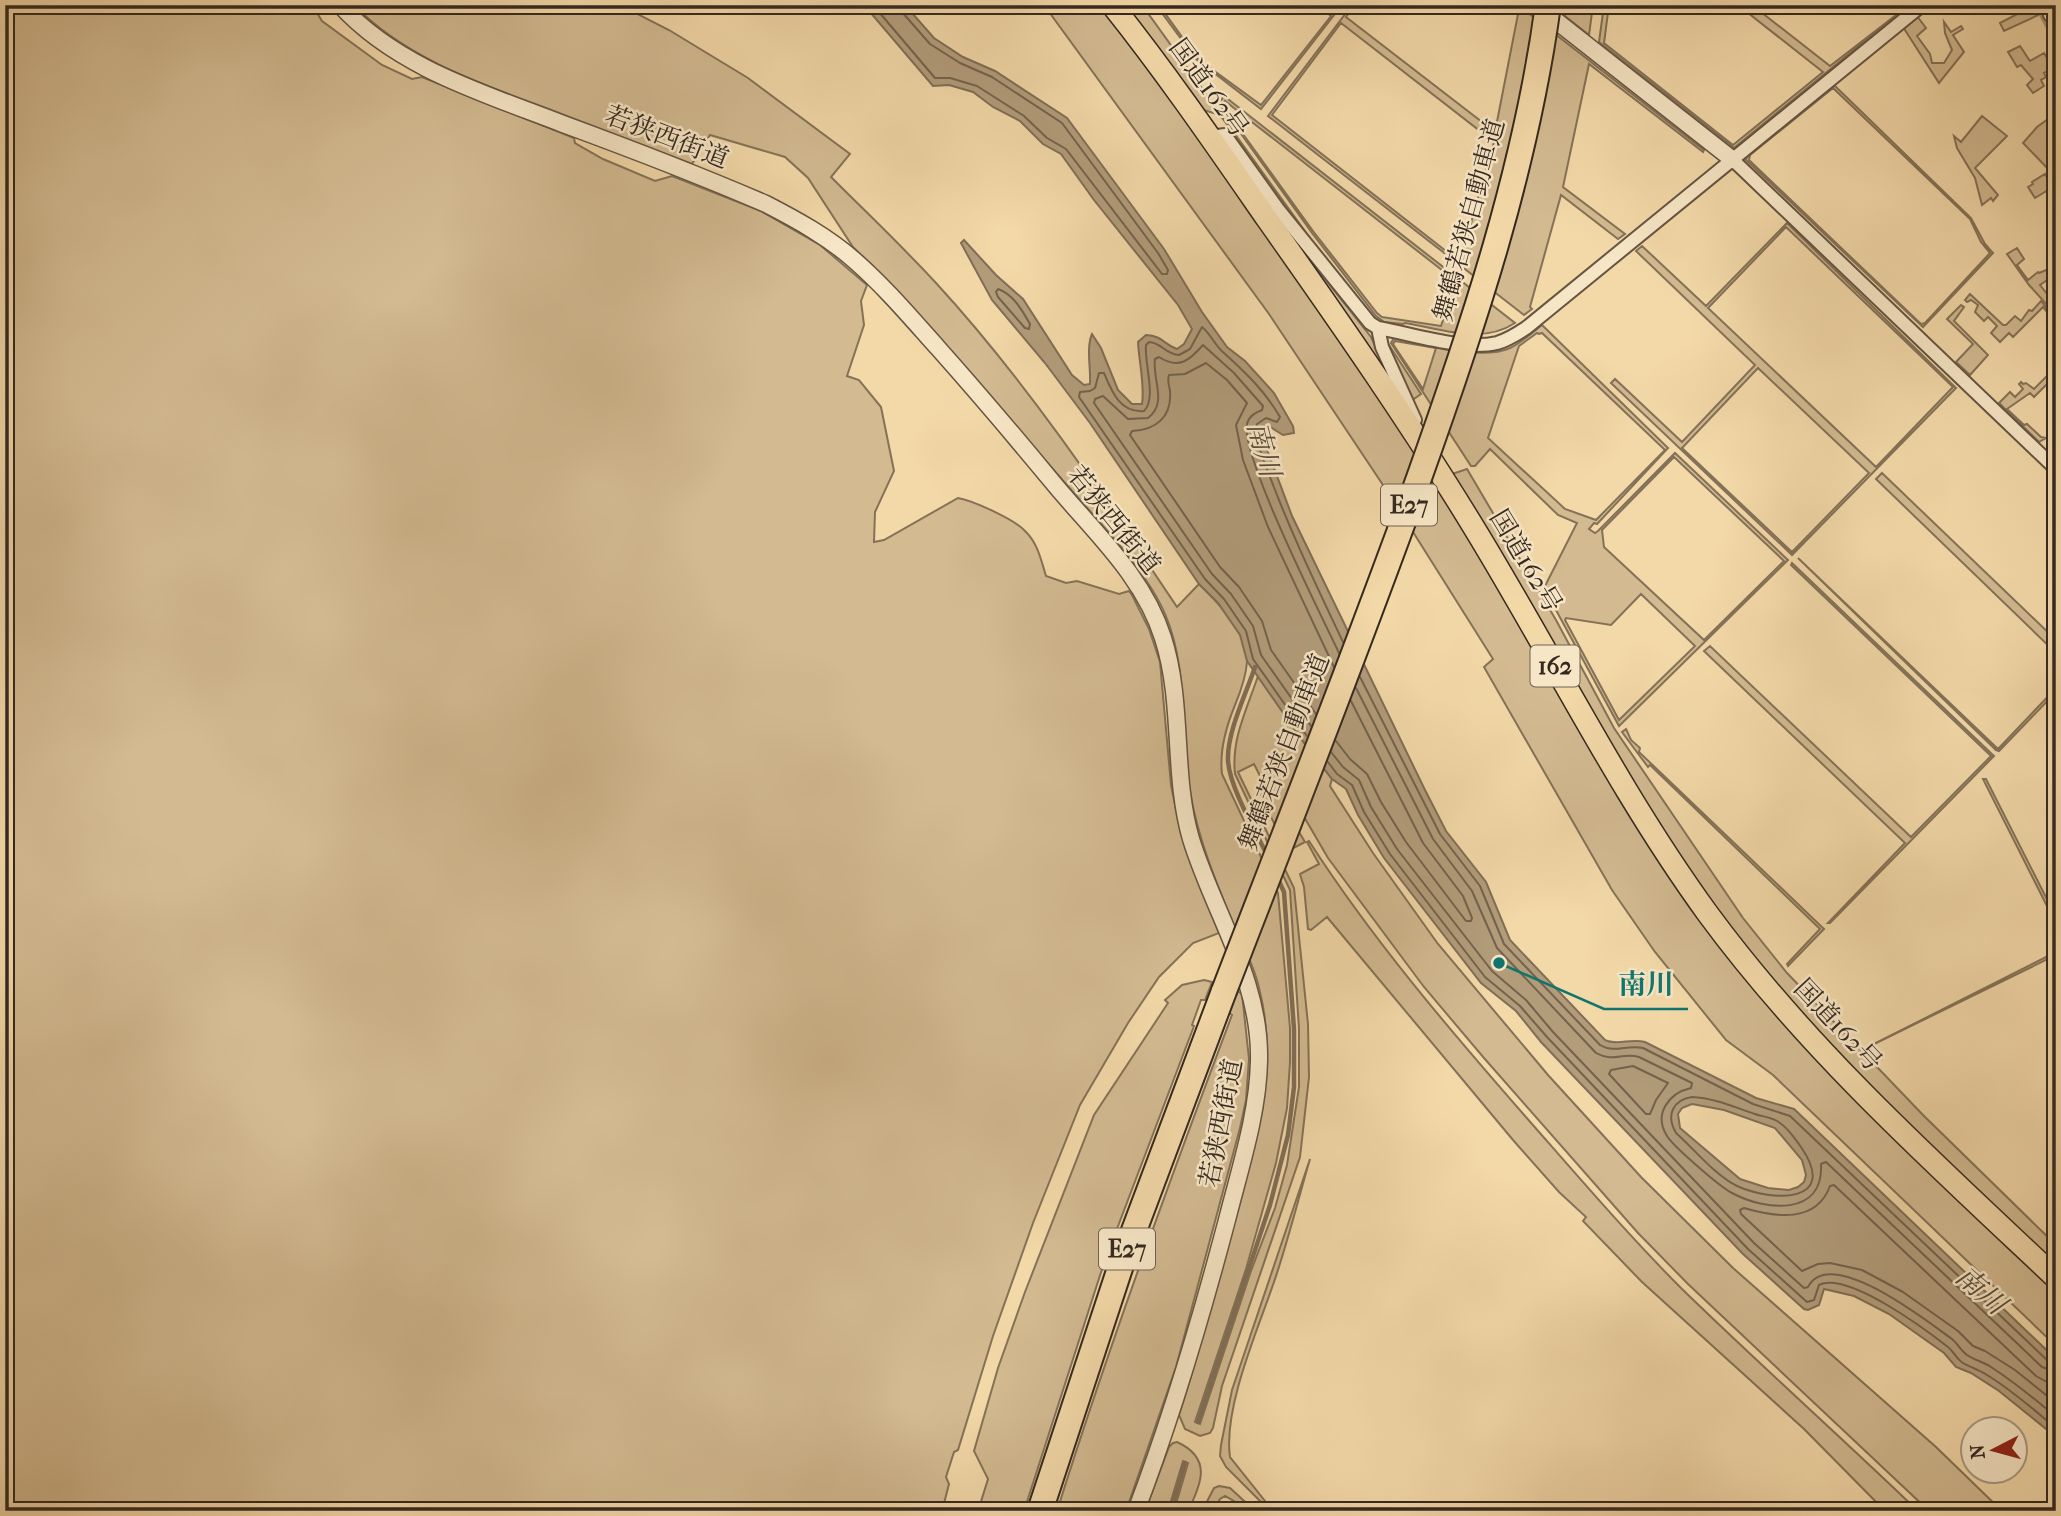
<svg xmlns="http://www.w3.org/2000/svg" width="2061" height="1516" font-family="'IM FELL French Canon','Noto Serif JP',serif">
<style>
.green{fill:#d3ba91;stroke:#847258;stroke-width:2;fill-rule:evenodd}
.water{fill:#b29c7a;stroke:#806e56;stroke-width:2;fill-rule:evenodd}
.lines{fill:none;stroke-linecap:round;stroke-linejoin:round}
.shore{stroke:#73624d;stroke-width:2}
.stream{stroke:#806e56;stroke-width:4.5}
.river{stroke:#b29c7a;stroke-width:26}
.minor-casing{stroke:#645542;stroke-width:16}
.tertiary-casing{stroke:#645542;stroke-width:19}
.trunk-casing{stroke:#342920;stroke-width:24}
.motorway-casing{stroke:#342920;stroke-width:28}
.minor{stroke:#f7e6c6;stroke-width:12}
.tertiary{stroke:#f7e6c6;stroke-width:16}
.trunk{stroke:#f3d8a8;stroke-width:21}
.motorway{stroke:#f3d8a8;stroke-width:24}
.motorway-bridge-casing{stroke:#342920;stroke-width:28;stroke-linecap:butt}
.motorway-bridge{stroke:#f3d8a8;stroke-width:24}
.labels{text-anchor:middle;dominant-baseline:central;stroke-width:5;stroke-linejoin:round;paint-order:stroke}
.shield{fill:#f7e6c6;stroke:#6e6252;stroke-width:2}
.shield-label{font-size:24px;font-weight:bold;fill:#342920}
.street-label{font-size:26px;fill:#342920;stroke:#f7e6c6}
.water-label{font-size:28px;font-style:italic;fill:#5a4c3b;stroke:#f7e6c6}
.leader{fill:none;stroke:#0f766e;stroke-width:2.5}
.callout-dot{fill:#0f766e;stroke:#f7e6c6;stroke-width:2.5}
.callout-label{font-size:28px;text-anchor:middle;font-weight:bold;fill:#0f766e;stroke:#f7e6c6;stroke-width:5;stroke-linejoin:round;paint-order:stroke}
</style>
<rect width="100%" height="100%" fill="#f3d8a8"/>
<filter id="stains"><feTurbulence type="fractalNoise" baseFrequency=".00286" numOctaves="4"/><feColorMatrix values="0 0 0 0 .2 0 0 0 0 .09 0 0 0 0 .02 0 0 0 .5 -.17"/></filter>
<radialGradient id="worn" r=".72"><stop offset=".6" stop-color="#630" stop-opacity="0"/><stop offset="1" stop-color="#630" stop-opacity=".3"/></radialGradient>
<path class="green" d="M5 5H312L322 21 382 65 412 79 422 77 574 138 575 143 603 159 655 181 672 176 761 211 820 245 867 285 861 301 864 325 847 376 859 380 881 407 894 471 875 512 874 542 884 540 958 498C974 501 1016 520 1026 532 1038 544 1041 560 1046 576L1066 583 1077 581 1119 594 1129 591 1132 595 1149 629 1160 662 1171 785 1181 834 1219 933 1193 943 1159 977 1128 1023 1080 1105 1033 1223 993 1336 958 1450 954 1452 946 1477 949 1484 942 1511H5Z
M354 5H620L669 30 748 78 850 154 831 177C866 212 902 246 936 283 1027 382 1102 495 1177 607L1199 584C1219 604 1248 632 1247 662 1246 676 1240 693 1235 705 1226 727 1219 750 1222 774L1278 893 1290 1028V1062L1287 1108 1276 1163 1246 1269 1195 1422 1200 1424 1251 1271 1275 1208 1287 1165 1299 1087V1029L1290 890 1235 774C1231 739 1247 709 1258 676L1302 740 1332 779 1330 786 1373 853 1438 944 1548 1075 1641 1177 1733 1268 1936 1447 2002 1511H1929L1688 1284 1638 1233 1484 1058 1424 987 1328 858 1293 798 1283 805 1305 842 1288 851 1261 797 1264 784 1254 764 1238 772 1294 888 1308 1024 1309 1077 1300 1157 1222 1386 1213 1428 1210 1433 1200 1436 1185 1429 1179 1415C1199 1353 1216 1289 1233 1226 1254 1147 1280 1075 1260 992 1255 968 1243 946 1233 923 1216 882 1199 841 1191 797 1179 737 1190 672 1165 614 1154 588 1135 565 1118 543L882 275 853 247 808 178 785 157 710 135 692 164C643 145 595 127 546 108 479 83 405 58 354 5Z
M1044 5H1103L1128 35 1441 486 1673 877 2056 1288V1346L1773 1075 1726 1040 1655 952 1612 890 1484 667 1493 659 1391 497 1269 314Z
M1121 5H1142L1307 234 1220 115 1197 108Z
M1156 5H1159L1198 59 1261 105 1331 16 1317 5H1331L1336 9 1342 5 1261 109 1196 59Z
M1352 5H1355L1346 17 1495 132 1519 9 1514 5H1518L1704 150 1703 152 1589 64 1563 187 1625 234 1618 239 1561 195 1530 307 1532 309 1524 315 1268 116ZM1341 23 1494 142 1460 262 1272 115Z
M1551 5H1593L1589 35Z
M1604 5H1609L1604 43 1733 145 1823 72 1738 5H1752L1830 66 1909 5 1734 148 1599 42Z
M2025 5H2044L2047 11 2004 31 2000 23 2027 9Z
M1917 16 1926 28 1917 36 1930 54 1932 63H1944L1952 50 1945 33 1944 22 1951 32 1961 26 1963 29 1953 35 1964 52 1939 83 1903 27Z
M2020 46 2030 61 2044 53 2053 68 2044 73 2046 77 2041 80 2044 86 2033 93 2027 85 2033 79 2021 65 2017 67 2008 52Z
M1832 86H1835L1971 218 1985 244 1993 253 1923 327 1746 160 1747 155ZM1833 88 1970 219 1981 242 1990 253 1925 323 1921 324 1749 160 1750 155Z
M1224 96 1515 323C1481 345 1442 329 1405 323L1403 324 1384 322 1376 316 1312 233 1219 103ZM1225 101 1456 281 1441 326 1382 317 1377 313 1313 231 1222 105Z
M2055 114 2056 174 2054 175 2023 143 2037 127Z
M1982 116 2007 136 1975 168 1998 195 1993 201 1991 198 1982 205 1975 178 1957 148 1954 136 1961 142Z
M2045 174 2053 187 2035 198 2028 187 2033 184 2032 182Z
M1787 223 1956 388 1792 555 1611 383 1615 379 1682 442 1755 365 1636 251 1642 246 1706 306ZM1786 227 1953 387 1876 467 1708 308ZM1758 368 1869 473 1792 552 1682 448Z
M1287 231 1371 337 1394 388Z
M2017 248 2024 259 2017 265 2028 280 2038 272 2039 273 2056 266V274L2040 285 2056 305V315L2029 285 2007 254Z
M1970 294 2003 325H2006L2015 316 2021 321 2029 310 2032 311 2041 301 2056 320V323L2043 307 2013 337 2009 333 2000 342 1991 333 1997 326 1988 317 1984 321 1975 312 1978 305 1971 300 1967 302 1965 300Z
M1961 305 1964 307 1954 321 1988 355 1970 375 1956 362 1973 344 1947 319Z
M1542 325 1668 448 1597 524 1594 523 1589 529 1595 533 1598 531 1675 453 1788 560 1619 726 1544 588 1577 523 1558 515 1490 449 1475 466H1471L1391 343 1394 338C1425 344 1481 361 1510 348 1521 343 1532 333 1542 325ZM1537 333 1539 334 1542 333 1665 450 1596 520 1565 509 1488 438 1519 346ZM1395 341 1436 348 1423 389 1393 344ZM1674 457 1784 561 1704 640 1604 547 1602 530ZM1641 594 1695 646 1619 720 1565 620 1566 618 1611 625Z
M1389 345 1421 394 1411 401 1389 351Z
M2056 367V375L2034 397 2030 393 2007 409 2024 425 2027 424 2041 437 2046 438 2039 442 1999 403 2010 392 2015 397 2023 389 2019 384 2021 382 2023 384 2026 383 2034 389Z
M1467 469 1556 620 1614 728 1743 918 1787 973 1923 1115 2056 1245V1268L1970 1188 1792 1007 1684 867 1449 475Z
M1882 473 2056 640V653L1876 479Z
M1798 558 1998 749 2056 688V692L1999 751 1996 750Z
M1792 563 1994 756 1830 923H1828L1905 843 1704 651 1710 646 1911 837 1991 756 1791 565Z
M1626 729 1631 740 1640 748 1639 752 1824 929 1788 966 1787 964 1820 929 1650 765 1648 767 1622 732Z
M1983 779H1986L2056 917V924Z
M1309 841C1372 939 1449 1029 1525 1116 1576 1174 1627 1234 1682 1289 1759 1364 1840 1436 1918 1511H1885L1804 1429 1642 1282 1583 1221 1586 1217 1559 1192 1513 1140 1327 917 1311 930 1308 929 1304 887 1300 874 1319 864 1307 842Z
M2056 952V955L1866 1048Z
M1204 980 1212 982 1205 1000H1201L1192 1025 1194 1026 1104 1263 1024 1511H978L988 1479 974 1451 998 1368 1025 1292 1094 1115 1168 1003 1165 1000 1182 985Z
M1237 991 1242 994 1249 1059 1246 1100 1240 1128 1176 1367 1126 1511H1057C1110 1343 1170 1180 1232 1015L1229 1013Z
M1310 1159C1298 1200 1288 1241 1274 1282 1258 1329 1223 1408 1230 1457L1273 1511H1270L1226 1467 1220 1456 1221 1445 1232 1390Z
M1177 1442C1212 1458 1202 1483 1188 1511H1174L1188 1463 1183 1461 1168 1511H1145L1169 1447 1173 1443Z
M1219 1486 1230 1488 1255 1511H1251L1225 1496 1220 1499 1213 1511H1202L1214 1488Z"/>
<path class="water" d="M864 5H905L934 38 963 57 995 71 1067 118 1164 249 1202 312 1227 347 1245 361 1274 393 1293 426 1294 433 1283 435 1267 425 1262 427 1268 452 1292 516 1425 790 1446 831 1486 882 1510 940 1605 1040C1617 1046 1631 1038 1645 1042L1756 1098 1794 1109 2056 1359V1437L1999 1391 1971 1373 1956 1367 1944 1353 1889 1314 1854 1296 1824 1289 1819 1305 1808 1310 1804 1309 1743 1254 1541 1042 1516 1011 1481 983 1384 858 1358 815 1346 789 1332 779 1302 740 1247 661 1240 635 1218 603 1199 584 1090 423 1045 363 992 300 961 243 964 240 996 275 1023 299 1072 375 1084 385 1090 384C1091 368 1086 348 1092 334L1101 348 1118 390 1132 404H1142C1145 386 1139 362 1138 342L1146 335C1163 336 1163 344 1177 349L1184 344 1192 329 1178 305 1094 200 1061 154 1043 144 1020 121 993 107 973 92 949 85 933 86ZM1692 1104 1724 1110 1775 1128 1802 1160 1806 1175 1804 1182 1798 1187 1789 1190 1768 1188 1740 1179 1680 1128 1678 1114 1682 1108Z"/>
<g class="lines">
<path class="shore" d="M873 5 935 78H950L977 86 1024 116 1047 138 1066 149 1162 274H1167L1168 270 1158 253 1062 123 992 77 960 63 930 44 902 12 901 5
M998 289C1013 294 1022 310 1030 324L1029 329 1025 328 998 297 996 292Z
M1360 677 1440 834 1480 886 1504 944 1600 1045C1615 1054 1627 1044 1643 1048L1753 1104 1790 1116 2048 1361 2056 1363
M1356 688 1433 839 1472 891 1497 948 1596 1053C1614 1063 1622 1052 1639 1057L1692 1083 1691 1088C1669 1093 1653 1114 1667 1136 1673 1146 1720 1187 1732 1193 1765 1211 1824 1217 1821 1164L1826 1162 2042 1367 2056 1372
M1316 714 1271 650 1262 621 1239 587 1220 567 1130 435 1132 431C1156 430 1172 417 1170 391 1169 385 1167 381 1169 375L1185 374 1206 363 1227 380 1247 403 1236 425 1243 460 1268 527 1334 667
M1311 726 1261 655 1253 626 1231 594 1212 574 1094 403 1095 399 1103 396 1128 419 1148 418C1168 403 1152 379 1155 359L1159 357C1179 370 1190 360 1203 345L1234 373 1263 406 1262 410C1255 413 1249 416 1247 424 1240 455 1322 617 1339 653
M1307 736 1253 659 1246 631 1224 599 1205 579 1079 397 1080 392 1090 391 1095 388 1099 373H1104C1112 392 1120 413 1144 411 1157 399 1144 363 1146 345L1149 342C1161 342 1166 355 1179 355L1190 349 1202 327C1211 334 1215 346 1224 353 1246 373 1265 391 1280 417L1277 422 1266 418 1257 424C1254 440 1264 461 1270 477 1291 533 1317 587 1343 642
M1336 741 1350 759 1367 774 1381 802 1406 842 1466 921H1471L1472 918 1463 896 1423 843 1351 701
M1331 752 1343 767 1359 780 1371 807 1397 849 1492 971 1526 1000 1553 1032 1754 1243 1804 1288 1808 1287C1830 1244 1928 1322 1952 1339 1958 1344 1961 1351 1967 1355 1974 1360 1984 1362 1991 1367 2014 1382 2035 1399 2056 1417
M1328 762 1337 774 1352 785 1364 812 1390 854 1485 977 1520 1006 1547 1037 1748 1249 1807 1302 1814 1300 1819 1285C1847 1271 1925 1329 1948 1347 1953 1351 1957 1359 1963 1363 1970 1367 1979 1370 1987 1375 2012 1390 2034 1410 2056 1428
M1633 1066 1668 1083 1656 1100 1650 1114H1646L1609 1074 1611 1070Z
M1692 1097C1714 1098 1734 1107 1755 1114 1763 1117 1773 1117 1780 1123 1789 1129 1795 1139 1801 1147 1840 1204 1772 1202 1737 1186 1716 1176 1694 1149 1676 1133 1666 1116 1672 1100 1692 1097Z
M2056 1383 2045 1381 2036 1376 1834 1185 1830 1186C1816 1224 1775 1217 1744 1208L1740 1210 1741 1214 1802 1271 1818 1264 1830 1263 1862 1270 1877 1278 1903 1292 1958 1331 1973 1346 1985 1351 2015 1370 2056 1403"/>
<path class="stream" d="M1255 667C1246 694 1227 732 1228 760 1229 786 1255 830 1267 855
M1198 1422 1270 1205 1288 1135 1294 1087V1029L1284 892 1278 879
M1171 1511 1185 1463"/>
<path class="river" d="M2048 5 2056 20"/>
<g class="minor-casing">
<path id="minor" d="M2050 15 2056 13
M1210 137 1225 135 1278 209 1370 323 1378 328C1413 334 1463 351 1497 343 1508 340 1517 334 1526 328L1922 5
M1733 160 2056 469
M1378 328 1382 347 1415 420"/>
</g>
<g class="tertiary-casing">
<path id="tertiary" d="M340 5C397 68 486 94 563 124 631 149 699 175 766 204 797 220 828 237 854 260 885 287 911 318 938 348 978 393 1017 439 1055 485 1095 533 1144 577 1163 638 1184 703 1172 774 1191 839 1214 914 1261 980 1259 1061 1258 1113 1241 1165 1228 1216 1202 1315 1173 1414 1136 1511
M1536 5 1733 160"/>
</g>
<g class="trunk-casing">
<path id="trunk" d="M1112 5C1167 74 1217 147 1267 219 1339 321 1411 424 1476 531 1554 659 1620 793 1708 914 1808 1050 1934 1163 2056 1278"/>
</g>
<g class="motorway-casing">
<path id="motorway" d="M1040 1511 1120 1268 1224 991"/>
</g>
<use href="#minor" class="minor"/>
<use href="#tertiary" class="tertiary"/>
<use href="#trunk" class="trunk"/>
<use href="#motorway" class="motorway"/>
<g class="motorway-bridge-casing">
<path id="motorway-bridge" d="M1224 991C1290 820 1357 650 1419 478 1474 324 1526 168 1548 5"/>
</g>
<use href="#motorway-bridge" class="motorway-bridge"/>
</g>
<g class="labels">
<g class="shield">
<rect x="1381" y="484.5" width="56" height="41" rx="5"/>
<rect x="1530.5" y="645.5" width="49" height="41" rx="5"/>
<rect x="1099" y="1228.5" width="56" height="41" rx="5"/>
</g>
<g class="shield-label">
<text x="1409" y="505">E27</text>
<text x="1555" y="666">162</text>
<text x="1127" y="1249">E27</text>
</g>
<g class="street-label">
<text transform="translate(1209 88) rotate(54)">国道162号</text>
<text transform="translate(667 137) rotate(21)">若狭西街道</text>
<text transform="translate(1469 220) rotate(-75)">舞鶴若狭自動車道</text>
<text transform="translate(1114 520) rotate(51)">若狭西街道</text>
<text transform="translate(1526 561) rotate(59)">国道162号</text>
<text transform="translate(1284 752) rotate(-69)">舞鶴若狭自動車道</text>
<text transform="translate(1838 1025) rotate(47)">国道162号</text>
<text transform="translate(1221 1123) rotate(-79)">若狭西街道</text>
</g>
<g class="water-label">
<text transform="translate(1264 449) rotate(75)">南川</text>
<text transform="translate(1981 1290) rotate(41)">南川</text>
</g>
</g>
<path class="leader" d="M1499 963L1604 1009H1688"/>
<circle class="callout-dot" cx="1499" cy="963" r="7"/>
<g class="callout-label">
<text x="1646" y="994">南川</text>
</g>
<rect width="2061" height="1516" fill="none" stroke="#f3d8a8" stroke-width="28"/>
<rect x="7" y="7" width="2047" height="1502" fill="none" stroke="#342920" stroke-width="3.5"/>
<rect x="14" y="14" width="2033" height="1488" fill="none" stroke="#342920" stroke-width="2"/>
<g transform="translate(1994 1450) rotate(264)"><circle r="33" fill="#f7e6c6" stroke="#a99a84" stroke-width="2"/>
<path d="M0-5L12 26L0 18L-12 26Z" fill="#8f2418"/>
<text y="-10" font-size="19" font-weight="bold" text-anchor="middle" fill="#342920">N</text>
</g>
<rect width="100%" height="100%" filter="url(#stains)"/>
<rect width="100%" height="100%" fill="url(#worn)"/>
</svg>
